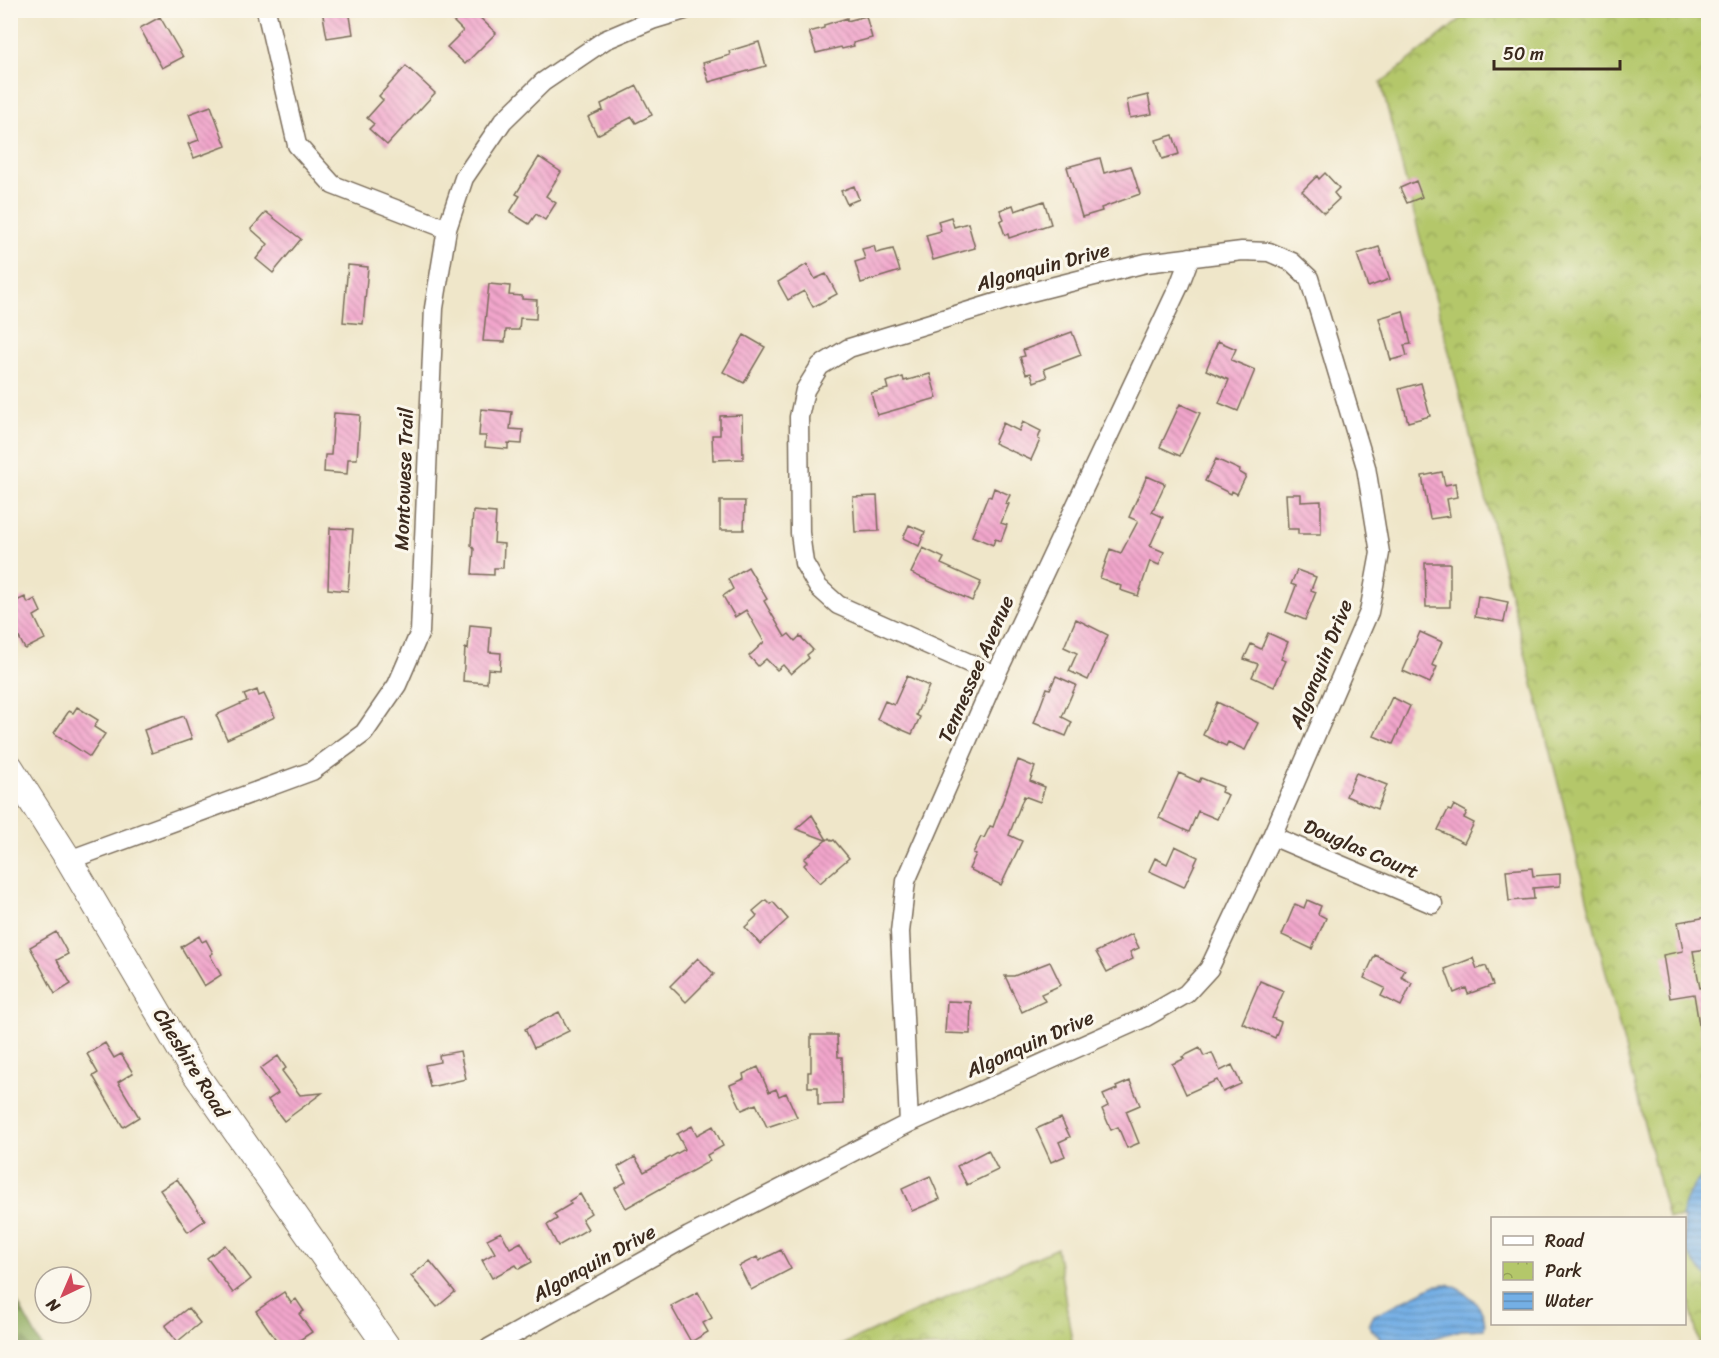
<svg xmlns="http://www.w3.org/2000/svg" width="1719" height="1358" font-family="Sriracha,sans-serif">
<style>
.forest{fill:url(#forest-firs);stroke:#656b3e;stroke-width:1.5}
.park{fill:url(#park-crowns);stroke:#787844;stroke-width:1.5}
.water{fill:url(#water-rules);stroke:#586c82;stroke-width:1.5}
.building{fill:url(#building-back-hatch)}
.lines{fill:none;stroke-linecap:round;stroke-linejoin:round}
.street-casing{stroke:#7a6c5a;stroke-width:21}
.secondary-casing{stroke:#7a6c5a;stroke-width:28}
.street{stroke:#fff;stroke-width:18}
.secondary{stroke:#fff;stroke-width:26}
.labels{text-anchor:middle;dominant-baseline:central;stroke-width:6;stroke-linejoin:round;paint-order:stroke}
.street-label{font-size:20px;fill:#3b2a1e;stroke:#fbf7ec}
</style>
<defs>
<pattern id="forest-firs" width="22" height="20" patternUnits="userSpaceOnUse" patternTransform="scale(1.5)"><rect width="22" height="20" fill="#8fac5e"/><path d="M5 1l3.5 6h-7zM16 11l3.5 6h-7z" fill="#768c4d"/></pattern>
<pattern id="park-crowns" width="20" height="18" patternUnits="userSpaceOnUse" patternTransform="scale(1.5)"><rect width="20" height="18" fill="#b4c76a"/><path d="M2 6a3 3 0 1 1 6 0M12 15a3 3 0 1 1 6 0" fill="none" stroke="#94a257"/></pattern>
<pattern id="water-rules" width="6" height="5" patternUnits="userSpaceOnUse" patternTransform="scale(1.5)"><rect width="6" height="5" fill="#74afe5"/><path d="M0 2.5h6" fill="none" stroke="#608fb9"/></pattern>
<pattern id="building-back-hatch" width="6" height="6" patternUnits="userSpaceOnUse" patternTransform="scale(1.5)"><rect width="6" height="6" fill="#f2a6cc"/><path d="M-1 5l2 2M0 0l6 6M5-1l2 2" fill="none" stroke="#c587a5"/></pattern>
</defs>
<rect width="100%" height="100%" fill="#fbf7ec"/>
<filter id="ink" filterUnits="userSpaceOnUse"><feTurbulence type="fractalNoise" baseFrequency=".0167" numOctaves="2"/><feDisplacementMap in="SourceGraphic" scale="12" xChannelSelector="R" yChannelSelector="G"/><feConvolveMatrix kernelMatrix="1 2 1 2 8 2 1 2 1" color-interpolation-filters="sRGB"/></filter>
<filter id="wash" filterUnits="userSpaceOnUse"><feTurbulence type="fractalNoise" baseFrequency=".008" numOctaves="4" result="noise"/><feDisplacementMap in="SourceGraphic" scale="24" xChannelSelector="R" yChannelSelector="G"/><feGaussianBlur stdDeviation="1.35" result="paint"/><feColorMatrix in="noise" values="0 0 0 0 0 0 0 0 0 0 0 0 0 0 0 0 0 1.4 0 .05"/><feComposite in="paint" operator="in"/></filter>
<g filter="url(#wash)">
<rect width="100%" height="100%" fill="#efe6c9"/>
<path class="forest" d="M11 1291 42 1347H11Z"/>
<path class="park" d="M1471 11H1708V1347H1700L1685 1285 1684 1218H1668L1381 83Z
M1057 1248 1073 1347H837Z"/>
<path class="water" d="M1708 1173V1278C1686 1256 1684 1250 1684 1218H1681C1685 1199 1691 1183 1708 1173Z
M1445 1284C1463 1286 1489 1309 1484 1329L1461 1330 1430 1339 1381 1338 1371 1330 1369 1325 1374 1315 1433 1286Z"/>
<g id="blocks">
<path class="building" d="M322 10H349L353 34 327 38Z
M464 10H472L496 33 465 64 447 47 463 31 453 21Z
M866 16 872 38 853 43 854 46 842 49 841 47 816 53 809 32 824 28V25L847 18V21Z
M160 17 183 57 162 68 140 28Z
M759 42 766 66 709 82 703 63 730 55 729 51Z
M406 66 435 93 387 145 369 129 374 124 367 118 383 100 379 96Z
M637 86 652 115 636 123 632 117 597 135 588 117 603 110 601 104Z
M1148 95 1152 114 1130 118 1127 100Z
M211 106 226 146 194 158 188 144 199 140 189 114Z
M1173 135 1179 154 1162 159 1156 140Z
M539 157 561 172 546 196 556 203 545 220 536 214 529 224 510 212 520 196 516 194Z
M1100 158 1104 173 1131 166 1140 194 1101 208 1102 211 1082 217 1067 167Z
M1325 173 1339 188 1334 193 1339 199 1324 213 1302 191 1317 176 1319 179Z
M1416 181 1422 197 1407 203 1400 188Z
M854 186 859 199 847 204 841 191Z
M1044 201 1051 224 1009 238 1008 234 1005 235 1000 221 1004 219 1000 210 1013 205 1015 211Z
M266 212 301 239 273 273 256 259 268 244 251 229Z
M951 217 954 227 968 223 975 248 933 260 926 235 941 231 938 221Z
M874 246 876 253 893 249 900 271 861 283 855 262 865 259 862 249Z
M1379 247 1390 279 1368 287 1357 254Z
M807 264 815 279 826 274 837 294 813 307 804 291 788 300 778 282Z
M348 265 368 267 363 324 343 322Z
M489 284 510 286 509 295 522 296V299L537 300 536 319 520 318 519 330H506L505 342 483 341Z
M1403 311 1411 344 1404 345 1407 356 1391 360 1379 318Z
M1072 332 1081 355 1044 369 1047 377 1034 382 1031 373 1026 374 1020 357 1025 356 1023 350Z
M744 335 765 347 744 383 723 372Z
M1218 341 1236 349 1231 360 1255 370 1238 411 1219 403 1229 380 1206 370Z
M930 374 937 398 877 415 871 393 888 389 886 382 903 377 904 381Z
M1421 383 1430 416 1408 422 1399 389Z
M1180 404 1200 413 1180 456 1160 447Z
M481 409 512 412 510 429 523 430 522 444 508 443V449L485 447 486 436H479Z
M334 413 360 415 357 459H348L347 474 324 472 325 455H331Z
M742 415 743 459 713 460 712 435H720V416Z
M1023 422 1041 431 1038 439 1040 440 1031 460 994 443 1003 423 1019 431Z
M1216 459 1240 470 1239 472 1246 476 1237 494 1232 491 1231 494 1205 481Z
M1442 472 1445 485 1455 483 1457 497 1447 499 1450 516 1430 519 1422 476Z
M1147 476 1165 484 1152 512 1163 517 1150 546 1164 552 1159 565 1150 561 1138 596 1120 590 1121 586 1100 578 1110 549 1121 553 1138 521 1129 517Z
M994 488 1010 495 1006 503 1009 504 1001 523 1007 525 1001 541 995 539 993 545 972 536 988 496 991 497Z
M1286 494H1301V502L1321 501V534H1298V529H1288Z
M877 496 879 531 855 532 853 497Z
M720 501H745L744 530H720Z
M473 511 496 513 494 543 504 544 503 568H494V575L472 574 474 549 471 545Z
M909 525 925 532 919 546 903 538Z
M330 528 353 529 348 591 328 589Z
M923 548 944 558 941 564 981 582 972 601 911 573Z
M1425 563H1450V607H1426Z
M748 567 767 599 764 601 785 637 789 634 795 641 800 636 813 650 807 655 809 658 791 674 783 665 777 670 766 659 758 666 749 656 764 642 746 610 735 617 723 596 733 589 728 579Z
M1297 570 1316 577 1311 590 1316 592 1305 620 1286 612 1296 586 1291 584Z
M1478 596 1508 602 1504 622 1475 617Z
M25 597 28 603 35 599 41 612 34 616 45 639 25 649 10 620V604Z
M1076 619 1108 635 1088 680 1069 671 1077 653 1064 647Z
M470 625 491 627 489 652 501 653 500 670 488 669 487 683 463 681 465 648 468 649Z
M1420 632 1442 642 1432 665 1437 667 1430 683 1403 671Z
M1268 633 1288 642 1281 659 1286 661 1274 687 1252 677 1258 664 1244 659 1251 644 1261 649Z
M907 676 929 686 916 715 920 717 912 734 877 719 885 701 894 705Z
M1056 676 1076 685 1062 717 1072 722 1066 736 1034 723 1047 688 1050 689Z
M257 690 259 696 264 694 275 717 227 739 216 715 247 701 244 695Z
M1392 697 1410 706 1393 744 1374 736Z
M1217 702 1258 723 1245 750 1228 742 1226 746 1203 735Z
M77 707 98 720 94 727 105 734 90 757 54 733 69 711 73 713Z
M184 716 192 739 152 753 144 730Z
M1018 760 1035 767 1030 781 1045 787 1040 802 1024 796 1009 835 1022 841 1001 885 969 869 976 854 973 853 981 837 984 838 990 826 993 827Z
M1179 773 1199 782 1201 778 1223 787 1221 792 1228 795 1217 819 1198 811 1189 832 1159 818Z
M1356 773 1387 785 1377 809 1346 796Z
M1454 805 1467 812 1464 818 1474 823 1464 843 1438 830 1448 810 1451 811Z
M812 815 827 840 829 838 832 841 834 840 849 858 820 883 804 865 807 862 804 859 826 840 796 829Z
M1175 846 1198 857 1184 887 1149 871 1155 858 1167 864Z
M1532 868 1533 876 1560 874V886L1533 888 1534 899 1509 901 1506 870Z
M766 900 770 904 773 902 788 919 760 944 745 927 757 916 753 911Z
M1307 900 1321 906 1318 914 1326 918 1312 949 1282 935 1295 904 1304 908Z
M1708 917V949L1693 951 1700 988 1708 987V1037H1701L1694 994 1670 998 1663 955 1683 951 1678 922Z
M56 932 68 954 57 960 71 984 55 994 30 947Z
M1132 934 1139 948 1130 952 1133 959 1107 972 1096 952Z
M199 936 202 942 206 940 213 953 210 955 221 975 204 986 181 947Z
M1375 955 1405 970 1401 977 1412 983 1401 1006 1381 996 1385 988 1364 978Z
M698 958 714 974 686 1002 670 986Z
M1473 958 1477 969 1486 966 1493 985 1468 994 1466 988 1454 993 1445 969Z
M1050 962 1061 985 1041 994 1045 1001 1022 1012 1005 976H1014Z
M1260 981 1284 991 1272 1018 1281 1022 1275 1038 1242 1023Z
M947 1001 971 1002 970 1034 945 1033Z
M559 1012 569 1031 534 1048 525 1029Z
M811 1035H837L838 1057H842L843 1104 818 1105V1087H808V1072H811Z
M105 1043 114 1058 121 1054 133 1073 118 1082 139 1117 123 1127 93 1076 98 1073 87 1054Z
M1200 1048 1204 1056 1212 1053 1220 1071 1232 1065 1241 1084 1223 1092 1217 1080 1186 1094 1172 1064 1184 1059 1182 1057Z
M460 1051 466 1079 430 1087 425 1065 440 1062 439 1055Z
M278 1056 286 1068 282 1071 300 1095 322 1093 284 1121 268 1100 278 1093 260 1069Z
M758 1067 769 1092 776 1089 779 1096 786 1093 797 1117 767 1127 756 1104 742 1110 730 1085 744 1079 743 1074Z
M1130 1081 1140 1105 1126 1111 1139 1143 1127 1148 1118 1127 1111 1130 1102 1109 1108 1106 1103 1095 1117 1089 1116 1087Z
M1061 1118 1070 1137 1059 1142 1065 1156 1051 1162 1036 1129Z
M692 1126 697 1135 713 1126 723 1146 707 1155 710 1161 626 1208 615 1188 626 1182 618 1167 635 1157 644 1172 685 1149 677 1134Z
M988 1150 998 1170 967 1185 957 1166Z
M930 1176 940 1199 912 1211 902 1189Z
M177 1179 205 1220 188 1232 160 1190Z
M580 1194 591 1213 582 1219 588 1229 558 1246 547 1225 557 1219 554 1214 571 1204 569 1201Z
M501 1232 510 1248 521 1242 532 1262 519 1269 516 1265 492 1278 482 1260 495 1253 487 1239Z
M225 1245 251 1279 233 1293 207 1258Z
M781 1250 791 1269 751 1290 739 1266 757 1257 759 1261Z
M430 1261 455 1292 437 1307 411 1276Z
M284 1292 291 1303 296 1299 304 1311 299 1314 312 1332 289 1347H281L256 1311Z
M698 1292 712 1318 703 1323 708 1332 691 1342 671 1306Z
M188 1308 200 1323 177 1342 165 1326Z"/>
</g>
</g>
<g filter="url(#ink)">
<use href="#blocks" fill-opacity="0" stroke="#7a6c5a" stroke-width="1.5"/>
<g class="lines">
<g class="street-casing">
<path id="street" d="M266 10 297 145 333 185 447 229
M1272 836 1433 904
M69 860 312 771 364 733 397 685 420 632 434 308 447 229 464 178 503 121 543 82 605 40 652 20 685 10
M909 1123 900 932 906 881 996 675 1179 286 1190 257
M489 1348 689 1236 909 1123 1146 1017 1186 994 1209 969 1272 836 1369 612 1380 553 1366 467 1309 278 1292 262 1269 252 1242 251 1146 263 1031 292 849 348 820 366 805 390 799 417 800 533 804 563 818 587 838 605 996 675"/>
</g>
<g class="secondary-casing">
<path id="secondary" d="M10 767 69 860 190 1066 388 1348"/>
</g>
<use href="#street" class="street"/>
<use href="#secondary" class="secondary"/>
</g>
</g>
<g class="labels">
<g class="street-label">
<text transform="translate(1043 267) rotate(-15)">Algonquin Drive</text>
<text transform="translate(404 479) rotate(-88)">Montowese Trail</text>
<text transform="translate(1321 664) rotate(-68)">Algonquin Drive</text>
<text transform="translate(976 669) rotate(-66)">Tennessee Avenue</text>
<text transform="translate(1361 849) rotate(23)">Douglas Court</text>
<text transform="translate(1030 1044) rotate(-24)">Algonquin Drive</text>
<text transform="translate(191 1063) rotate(58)">Cheshire Road</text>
<text transform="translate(594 1263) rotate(-29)">Algonquin Drive</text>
</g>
</g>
<rect width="1719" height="1358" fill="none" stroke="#fbf7ec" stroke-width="36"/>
<rect x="1491" y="1217" width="195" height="108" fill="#fbf7ec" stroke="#aea59a" stroke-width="1.5"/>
<rect x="1503" y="1236" width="30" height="9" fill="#ffffff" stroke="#aea59a" stroke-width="1.5"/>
<text x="1545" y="1247" font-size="18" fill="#3b2a1e">Road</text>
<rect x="1503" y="1262" width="30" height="18" fill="url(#park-crowns)" stroke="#aea59a" stroke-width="1.5"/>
<text x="1545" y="1277" font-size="18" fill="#3b2a1e">Park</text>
<rect x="1503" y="1292" width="30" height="18" fill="url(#water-rules)" stroke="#aea59a" stroke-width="1.5"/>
<text x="1545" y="1307" font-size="18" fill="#3b2a1e">Water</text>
<g transform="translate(63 1295) rotate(224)"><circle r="28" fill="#fbf7ec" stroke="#aea59a" stroke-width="1.5"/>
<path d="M0-4.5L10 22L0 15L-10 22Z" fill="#d1495b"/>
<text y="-9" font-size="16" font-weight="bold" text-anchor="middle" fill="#3b2a1e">N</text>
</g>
<path d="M1494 60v9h126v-9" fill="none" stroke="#3b2a1e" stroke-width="3"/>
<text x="1503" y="60" font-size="18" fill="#3b2a1e" stroke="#fbf7ec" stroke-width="4.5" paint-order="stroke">50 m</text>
</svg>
